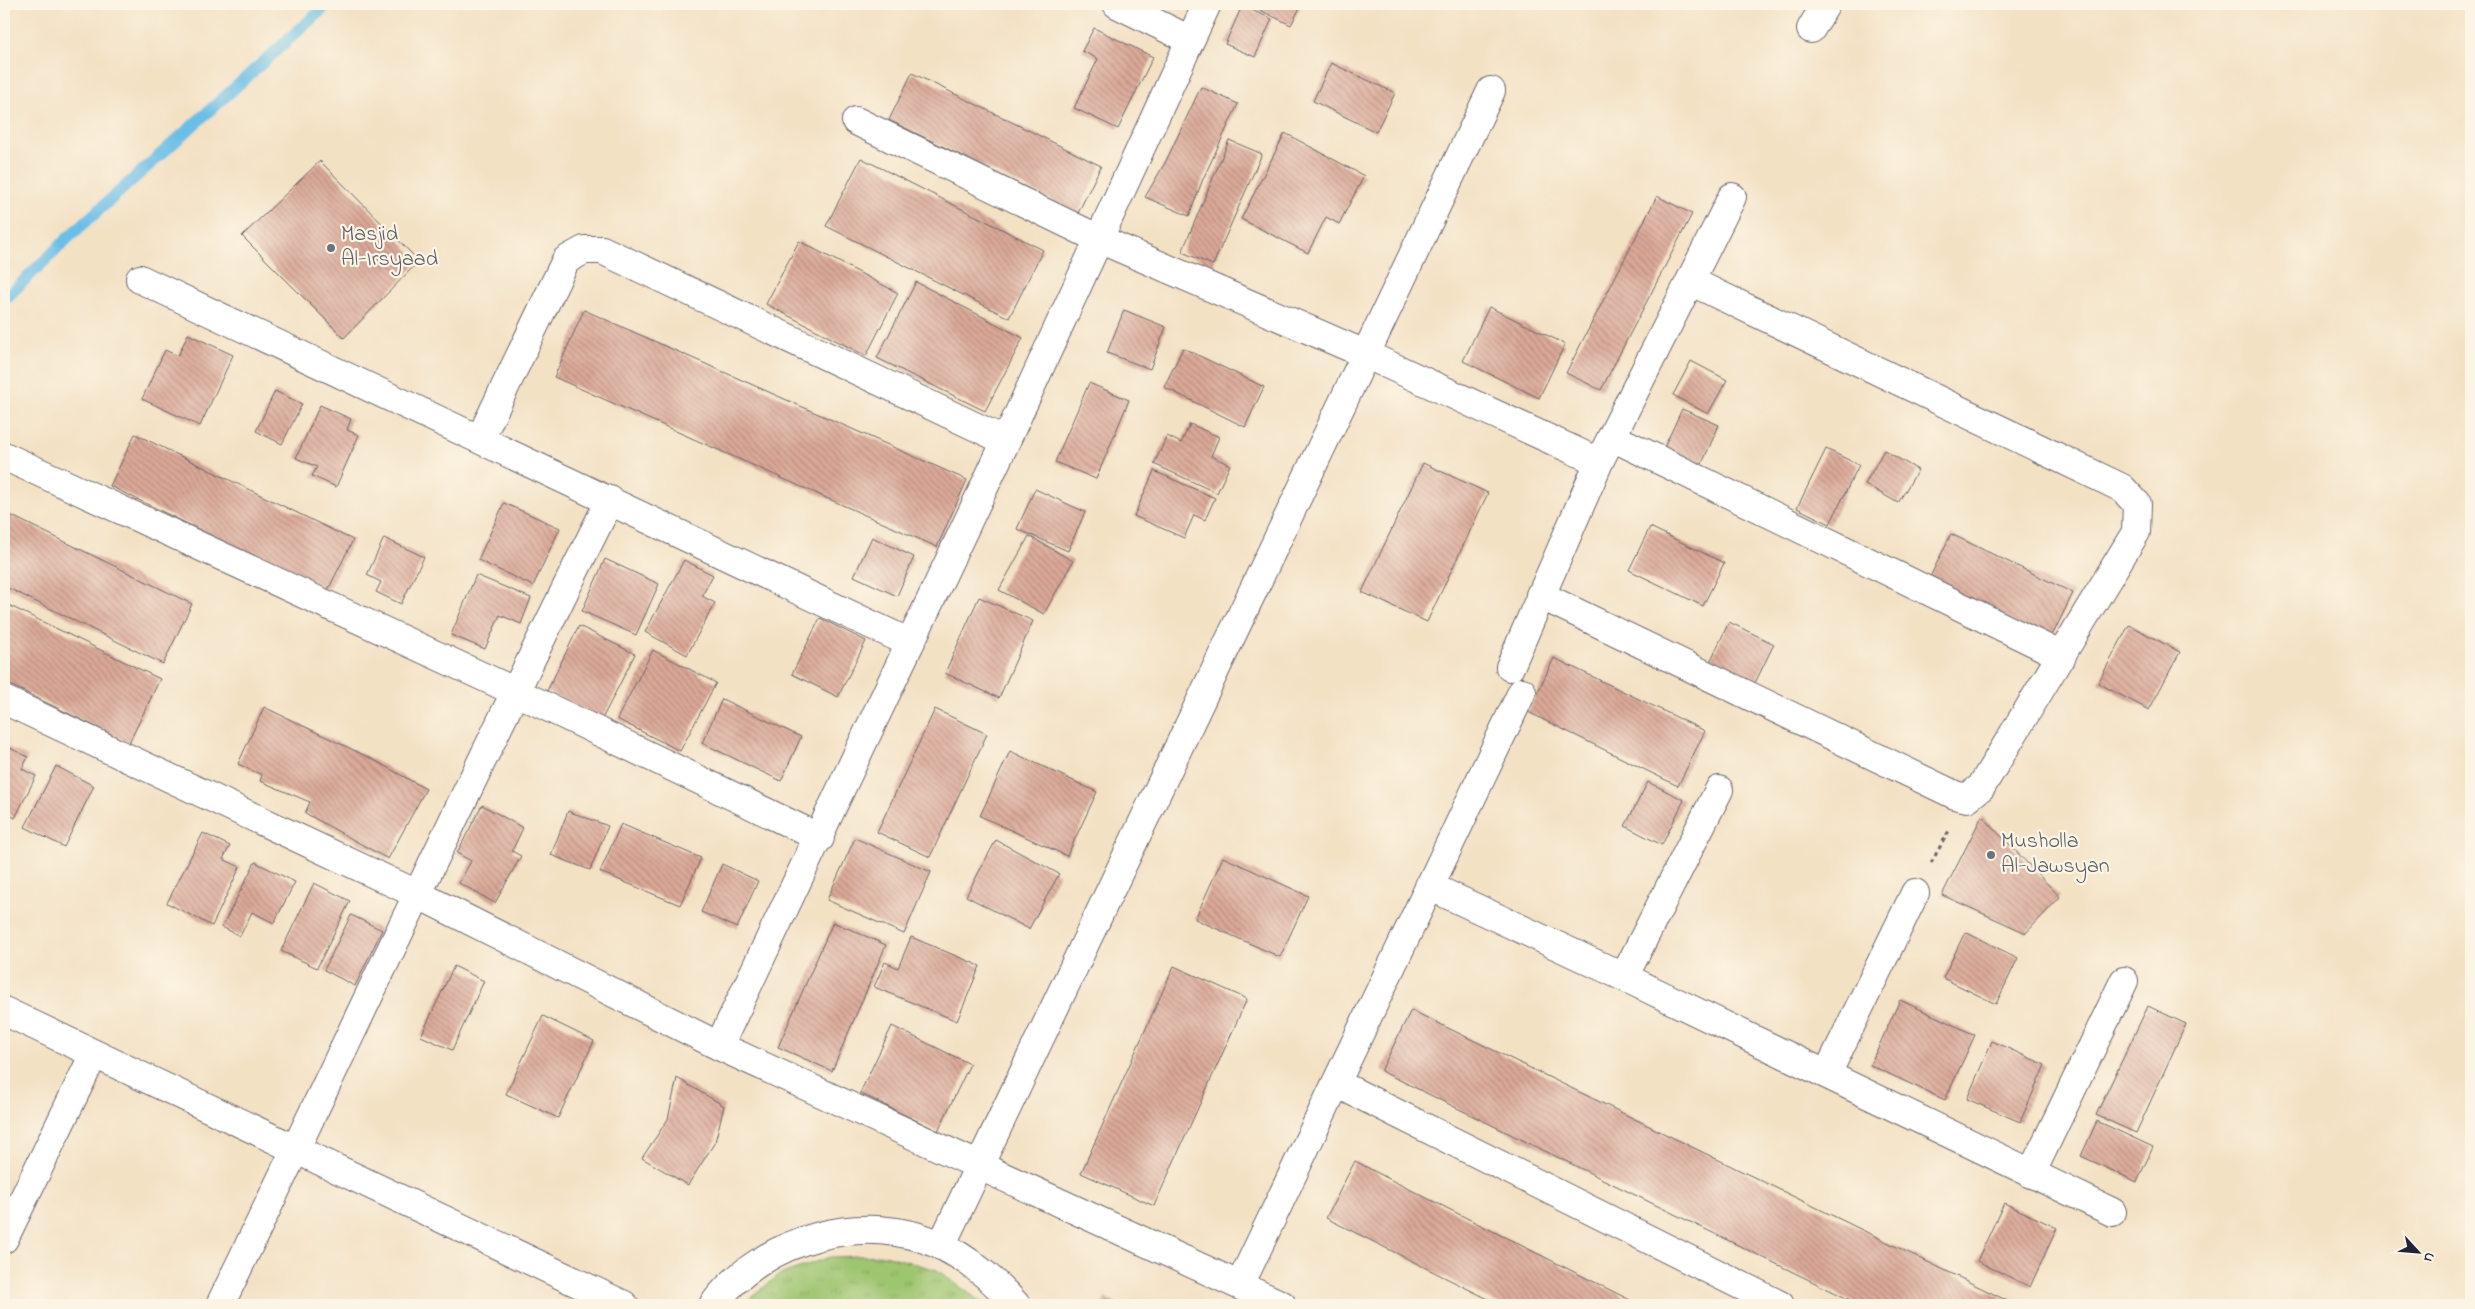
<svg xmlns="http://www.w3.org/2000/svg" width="2475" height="1309" font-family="'Indie Flower',sans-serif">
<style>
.grass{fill:url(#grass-tufts);stroke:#607456}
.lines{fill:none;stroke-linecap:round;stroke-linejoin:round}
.stream{stroke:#6bbee7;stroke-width:12}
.building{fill:url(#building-back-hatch)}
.street-casing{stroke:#6b656b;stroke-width:30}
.path{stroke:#6b656b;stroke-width:3;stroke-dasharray:4 4;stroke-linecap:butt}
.street{stroke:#fff;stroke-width:28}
.worship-dot{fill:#6b7280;stroke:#fcf5e5;stroke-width:2}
.labels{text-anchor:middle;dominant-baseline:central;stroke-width:4.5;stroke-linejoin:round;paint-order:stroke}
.worship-label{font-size:22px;fill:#5b616d;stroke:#fcf5e5;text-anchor:start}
</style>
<defs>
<pattern id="grass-tufts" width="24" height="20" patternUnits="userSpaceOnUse" patternTransform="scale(1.25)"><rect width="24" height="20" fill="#9ec570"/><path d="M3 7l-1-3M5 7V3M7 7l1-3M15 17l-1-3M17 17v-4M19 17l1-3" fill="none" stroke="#88a962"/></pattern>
<pattern id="building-back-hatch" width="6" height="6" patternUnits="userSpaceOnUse" patternTransform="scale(1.25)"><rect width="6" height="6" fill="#dba998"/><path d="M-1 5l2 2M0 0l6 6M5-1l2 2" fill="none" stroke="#b1897d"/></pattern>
</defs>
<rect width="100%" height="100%" fill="#fcf5e5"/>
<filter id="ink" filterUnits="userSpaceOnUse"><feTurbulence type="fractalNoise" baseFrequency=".02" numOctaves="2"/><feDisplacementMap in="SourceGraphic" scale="10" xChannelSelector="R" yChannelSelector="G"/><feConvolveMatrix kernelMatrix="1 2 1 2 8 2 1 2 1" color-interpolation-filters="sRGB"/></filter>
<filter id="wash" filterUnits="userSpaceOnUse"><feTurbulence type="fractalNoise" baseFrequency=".0096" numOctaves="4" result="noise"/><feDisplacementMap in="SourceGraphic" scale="20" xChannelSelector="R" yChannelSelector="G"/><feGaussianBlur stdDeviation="1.12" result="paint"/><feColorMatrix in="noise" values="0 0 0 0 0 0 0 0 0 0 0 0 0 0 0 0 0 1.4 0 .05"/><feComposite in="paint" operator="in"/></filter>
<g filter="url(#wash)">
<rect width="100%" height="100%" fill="#f3e1c4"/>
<path class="grass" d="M885 1255 937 1270 985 1305H742L779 1275 830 1257Z"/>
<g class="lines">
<path class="stream" d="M4 300 71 235 328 4"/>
</g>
<g id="blocks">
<path class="building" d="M1247 4H1302L1291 25Z
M1242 6 1272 19 1255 57 1225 44Z
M1094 28 1153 57 1118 129 1074 108 1098 59 1082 51Z
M1331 63 1395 93 1376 132 1313 101Z
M912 73 1101 166 1078 213 889 120Z
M1201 87 1238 104 1203 179 1189 216 1145 197 1166 161Z
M1285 133 1364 176 1339 224 1326 217 1308 253 1241 219Z
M1229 140 1262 154 1213 265 1182 252Z
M861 158 1043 250 1009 318 826 226Z
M320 161 419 261 344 338 242 236Z
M1657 196 1692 214 1601 390 1566 373Z
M799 241 898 293 866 356 766 304Z
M916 282 1023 338 985 411 877 358Z
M1489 307 1565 344 1539 398 1463 361Z
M584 310 967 480 937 547 554 377Z
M1124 310 1166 327 1150 369 1107 353Z
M188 334 233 355 200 426 142 399 165 350 178 356Z
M1183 348 1264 387 1245 427 1164 387Z
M1691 361 1727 380 1708 414 1673 395Z
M1089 383 1129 400 1096 479 1055 462Z
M275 391 302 404 282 444 256 431Z
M320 405 351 419 347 430 359 435 336 487 312 476 317 467 296 458Z
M1682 409 1719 425 1700 468 1662 452Z
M1190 424 1219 437 1211 456 1230 465 1217 493 1154 464 1167 436 1181 443Z
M135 434 353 540 327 592 110 486Z
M1826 449 1859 465 1830 524 1797 508Z
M1884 450 1918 470 1898 503 1865 484Z
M1423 463 1488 493 1427 622 1362 592Z
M1154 471 1215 498 1205 520 1194 515 1184 538 1134 516Z
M1035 489 1085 512 1068 551 1017 529Z
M504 503 560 528 533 586 478 560Z
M4 512 192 604 163 664 4 586Z
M1650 527 1724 563 1703 606 1629 570Z
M1951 534 2073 593 2050 640 1928 581Z
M1029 536 1073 561 1044 614 999 590Z
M872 537 914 557 897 596 854 576Z
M384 538 424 557 401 604 376 592 381 582 367 575Z
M605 559 659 584 636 635 582 611Z
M684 560 713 575 702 596 715 603 687 655 645 632Z
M476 575 531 598 521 624 500 615 485 649 451 635Z
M979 597 1033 621 999 698 945 673Z
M4 603 160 679 129 743 4 682Z
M820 618 866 641 838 697 792 674Z
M1729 622 1774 644 1754 685 1709 664Z
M2129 625 2180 652 2149 710 2098 683Z
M579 626 635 654 602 719 547 691Z
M653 650 716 683 680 751 617 719Z
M1554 658 1705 731 1678 786 1528 712Z
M722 699 801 737 781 781 702 743Z
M264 707 372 759 426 789 388 859 305 813 310 802 260 781 262 775 238 764Z
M935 709 987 734 930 857 877 832Z
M4 745 28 757 22 769 36 776 15 818 4 812Z
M1010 751 1097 792 1067 856 980 816Z
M56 766 94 786 64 847 25 827Z
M1648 782 1684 800 1662 845 1625 826Z
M482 805 523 828 512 851 521 856 495 903 459 883 471 861 457 853Z
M568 811 608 826 590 870 551 855Z
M1982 816 2060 897 2026 933 1942 895Z
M621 824 701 858 680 905 600 872Z
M203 833 230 846 223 859 240 867 212 926 167 903Z
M855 838 931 872 904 934 827 900Z
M996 840 1059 874 1029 929 966 896Z
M1223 857 1308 896 1280 957 1195 919Z
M255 862 295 882 274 923 252 912 240 936 222 927Z
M722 864 758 881 737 928 701 912Z
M314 883 350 901 317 968 281 951Z
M351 915 382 930 355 986 324 970Z
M833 922 886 945 832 1071 778 1047Z
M1965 932 2018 958 1996 1004 1943 978Z
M911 937 980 966 957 1021 874 987 885 962 898 968Z
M454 966 484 981 452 1050 421 1036Z
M1174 966 1247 999 1154 1206 1081 1173Z
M1900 1000 1975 1035 1945 1100 1870 1065Z
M2148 1006 2186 1024 2136 1133 2096 1115Z
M1411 1010 1448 1028 2016 1305H1861L1840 1295 1381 1071Z
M543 1016 594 1041 558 1118 506 1094Z
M892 1026 970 1064 938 1131 860 1093Z
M1992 1041 2045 1065 2020 1122 1967 1099Z
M677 1078 724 1106 715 1142 688 1185 642 1158 668 1119Z
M2097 1121 2153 1147 2137 1182 2081 1156Z
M1355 1161 1395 1182 1640 1305H1500L1326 1218Z
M2004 1203 2057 1228 2030 1287 1977 1261Z
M1105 1298 1122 1305H1102Z"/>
</g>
</g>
<g filter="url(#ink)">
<use href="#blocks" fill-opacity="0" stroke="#6b656b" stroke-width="1"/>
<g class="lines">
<g class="street-casing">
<path id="street" d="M1117 4 1190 40
M1811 29 1826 4
M856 121 1099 239 1365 354 1599 462
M140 279 910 643
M1690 281 1732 197
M1612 437 2062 656
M480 439 566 260 584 250H602L1006 441
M4 456 514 691 820 838
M1510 667 1599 462 1690 281 2122 488 2137 504 2136 532 1981 787 1967 798 1955 795 1540 595
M4 700 419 895 719 1046 1282 1305
M1429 886 1624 977 2112 1212
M1624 977 1719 790
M4 1011 624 1305
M719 1046 1006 441 1207 4
M1827 1074 1915 893
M1336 1083 1780 1305
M2031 1174 2124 981
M4 1239 94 1054
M941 1246 1491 91
M1240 1285 1522 692
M220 1305C351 1037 476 766 610 500
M713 1305C763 1238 866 1209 942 1246 972 1261 995 1281 1016 1305"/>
</g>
<path class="path" d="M1931 863 1950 829"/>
<use href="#street" class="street"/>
</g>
</g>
<g class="worship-dot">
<circle cx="331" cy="248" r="5"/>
<circle cx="1991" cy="855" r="5"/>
</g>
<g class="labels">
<g class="worship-label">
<text x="341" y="235">Masjid<tspan x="341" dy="25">Al-Irsyaad</tspan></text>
<text x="2001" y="842">Musholla<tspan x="2001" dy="25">Al-Jawsyan</tspan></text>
</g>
</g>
<rect width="2475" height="1309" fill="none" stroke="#fcf5e5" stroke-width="20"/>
<g transform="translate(2418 1252) rotate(116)" stroke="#fcf5e5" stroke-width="4" paint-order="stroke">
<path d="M0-4L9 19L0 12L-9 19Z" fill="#22223b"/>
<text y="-8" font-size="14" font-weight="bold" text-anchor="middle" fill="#22223b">U</text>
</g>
</svg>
